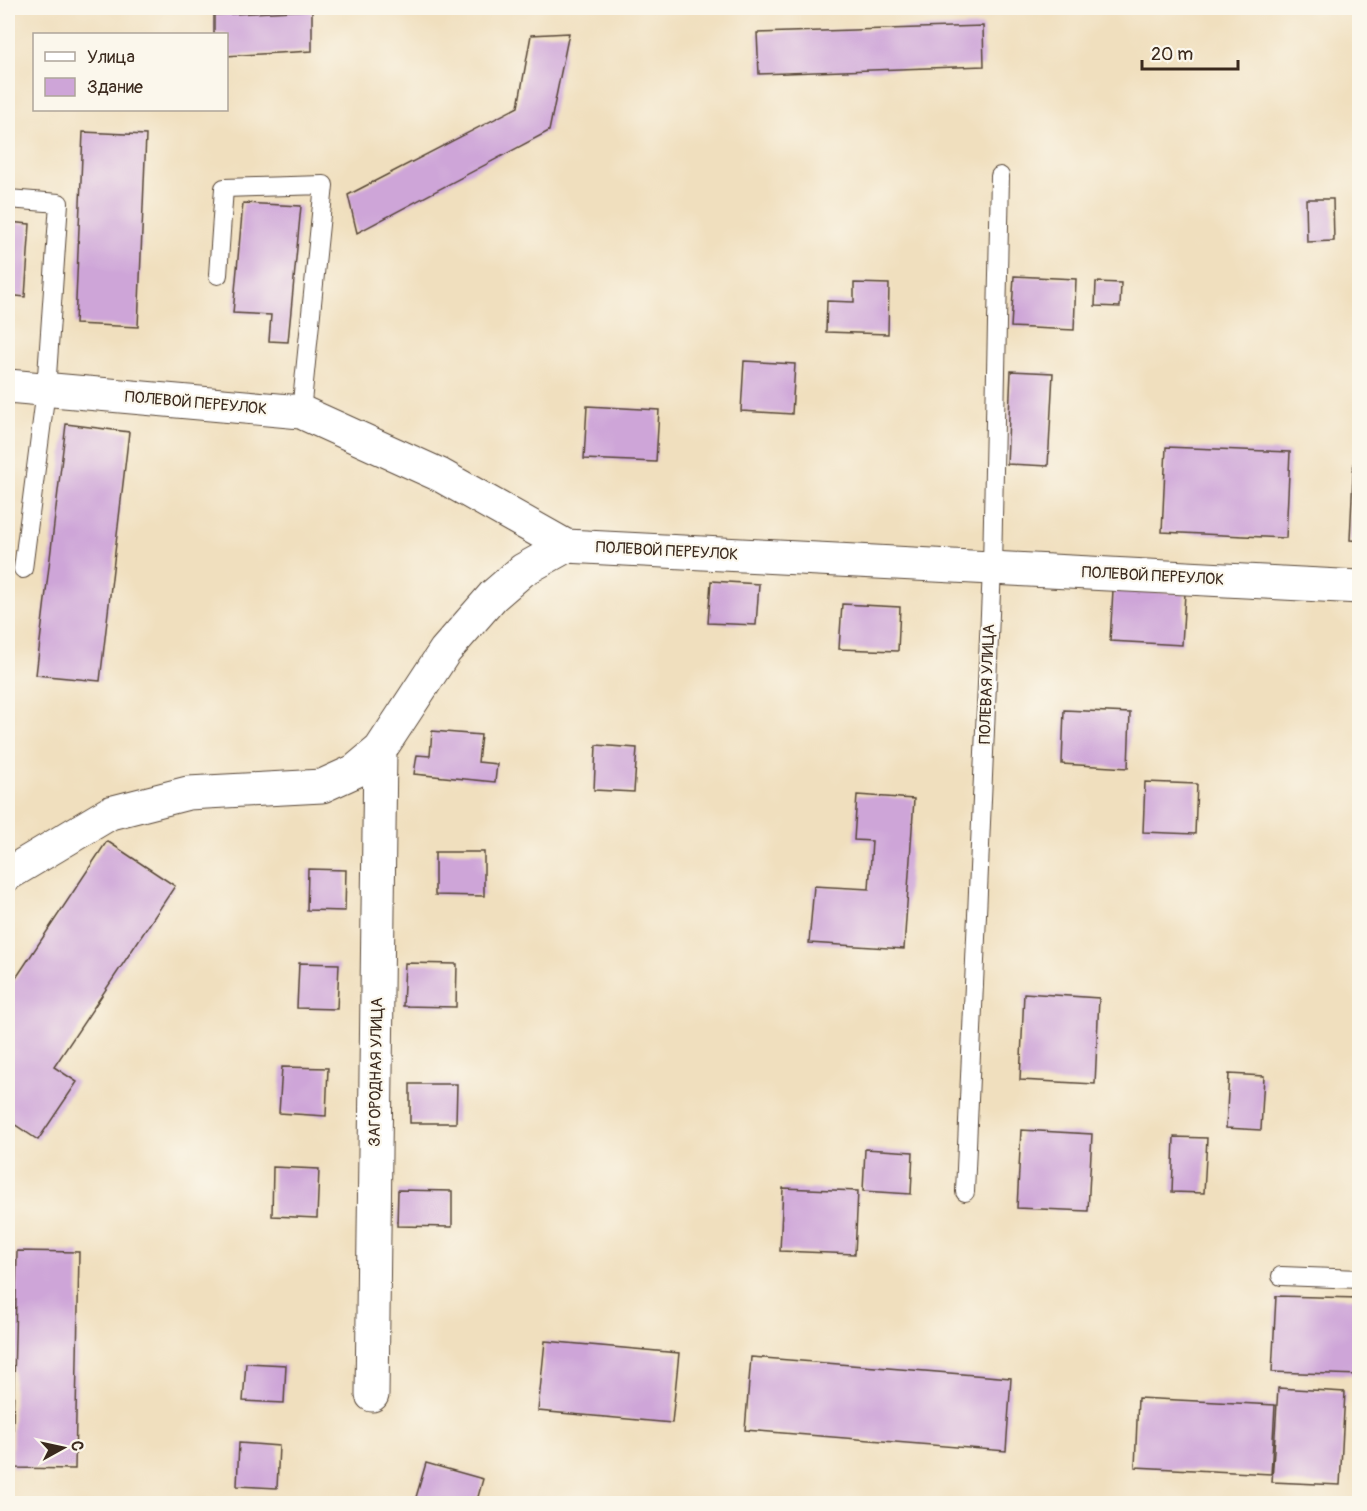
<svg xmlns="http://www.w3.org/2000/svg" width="1367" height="1511" font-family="Pangolin,sans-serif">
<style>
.building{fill:#cea5d8}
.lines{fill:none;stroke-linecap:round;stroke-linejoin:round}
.service-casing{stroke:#564536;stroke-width:20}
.minor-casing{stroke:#564536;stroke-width:35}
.service{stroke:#fff;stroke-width:18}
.minor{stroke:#fff;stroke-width:33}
.labels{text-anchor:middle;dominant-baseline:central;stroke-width:4.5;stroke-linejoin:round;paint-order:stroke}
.street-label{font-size:16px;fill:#3b2a1e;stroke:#fbf7ec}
</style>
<rect width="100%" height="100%" fill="#fbf7ec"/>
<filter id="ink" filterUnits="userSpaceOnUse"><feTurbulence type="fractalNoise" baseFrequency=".0167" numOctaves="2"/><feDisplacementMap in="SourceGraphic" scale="12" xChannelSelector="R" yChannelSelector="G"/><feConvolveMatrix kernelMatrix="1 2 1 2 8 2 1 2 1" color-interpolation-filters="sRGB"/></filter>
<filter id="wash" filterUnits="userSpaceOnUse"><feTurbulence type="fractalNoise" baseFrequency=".008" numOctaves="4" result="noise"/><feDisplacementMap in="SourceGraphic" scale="24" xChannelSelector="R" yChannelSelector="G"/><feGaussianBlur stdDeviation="1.35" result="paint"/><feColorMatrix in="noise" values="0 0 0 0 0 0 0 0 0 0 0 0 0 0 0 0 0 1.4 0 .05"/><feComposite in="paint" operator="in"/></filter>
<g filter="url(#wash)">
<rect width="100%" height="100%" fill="#f0dfbe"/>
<g id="blocks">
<path class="building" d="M312 10V51L226 56V34H214V15Z
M983 26 984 66 759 74 757 33Z
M569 33 549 131 357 233 348 195 518 107 531 35Z
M83 132 146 135 138 327 75 324Z
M1306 199H1333L1334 241 1307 242Z
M243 203 301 206 288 342 269 341 271 315 233 313Z
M8 222 30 224 25 297 8 295Z
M1014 276 1076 279 1074 330 1011 327Z
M1096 282 1121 283 1120 307 1095 306Z
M854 283 889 284 888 334 826 332 827 301 854 302Z
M744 361 795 364 792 414 741 411Z
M1011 371 1053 373 1048 466 1007 464Z
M587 406 659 410 656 462 584 459Z
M66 424 129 432 100 681 36 675Z
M1166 447 1290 452 1286 538 1162 532Z
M1354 455H1360V541L1350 540Z
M711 581 759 584 756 625 708 623Z
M1113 590 1185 593 1182 645 1110 641Z
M842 604 900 607 898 651 839 649Z
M1064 710 1130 713 1128 768 1062 764Z
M432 731 481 735 478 762 497 764 495 782 414 774 417 755 430 756Z
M596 745 637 748 634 792 594 790Z
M1145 782 1197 784 1195 834 1143 832Z
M857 795 914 799 904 949 809 943 814 886 869 889 872 841 854 840Z
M107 841 175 886 54 1067 77 1082 38 1140 8 1120V990Z
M435 852H484V896L435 895Z
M308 869 346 870 345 911 307 910Z
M299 963 339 964 337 1009 297 1008Z
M405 963 457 964 456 1007 403 1006Z
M1024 993 1099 998 1095 1084 1020 1080Z
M282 1067 328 1068 326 1116 279 1113Z
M1229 1074 1264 1076 1261 1130 1226 1128Z
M410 1084H457L456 1123H410Z
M1021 1130 1092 1134 1088 1211 1017 1208Z
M1174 1137 1207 1138 1204 1193 1172 1192Z
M865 1149 913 1152 911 1194 863 1191Z
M273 1167 319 1169 317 1218 272 1216Z
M783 1188 858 1191 855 1254 780 1251Z
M398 1190 452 1191V1227L397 1226Z
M17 1251 79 1252 75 1469 12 1468Z
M1276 1296 1360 1298V1375L1272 1372Z
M545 1341 679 1353 672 1423 538 1411Z
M751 1357 1011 1378 1006 1451 745 1430Z
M246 1363 286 1365 284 1403 243 1401Z
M1278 1388 1345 1392 1340 1485 1272 1482Z
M1138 1398 1275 1405 1271 1474 1135 1467Z
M239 1443 279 1446 277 1488 237 1486Z
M426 1463 483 1479 476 1504H414Z"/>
</g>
</g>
<g filter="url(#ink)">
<use href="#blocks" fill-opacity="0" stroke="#564536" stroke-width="1.5"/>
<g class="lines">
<g class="service-casing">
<path id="service" d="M8 199 59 203 46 390 23 569
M218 275 224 188 324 185 301 412
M965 1192 992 568 1000 176
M1281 1276 1360 1279"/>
</g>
<g class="minor-casing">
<path id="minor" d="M8 386 301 412 440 475 566 546 1360 587
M8 874 110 813 188 793 322 786 355 771 380 750 445 651 493 596 523 570 566 546
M372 1395 380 750"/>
</g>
<use href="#service" class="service"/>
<use href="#minor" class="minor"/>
</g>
</g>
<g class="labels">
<g class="street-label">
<text transform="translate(196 403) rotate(5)">ПОЛЕВОЙ ПЕРЕУЛОК</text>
<text transform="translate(667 551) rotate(3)">ПОЛЕВОЙ ПЕРЕУЛОК</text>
<text transform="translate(1153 576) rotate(3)">ПОЛЕВОЙ ПЕРЕУЛОК</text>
<text transform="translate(987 684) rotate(-88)">ПОЛЕВАЯ УЛИЦА</text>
<text transform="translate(376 1072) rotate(-89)">ЗАГОРОДНАЯ УЛИЦА</text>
</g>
</g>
<rect width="1367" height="1511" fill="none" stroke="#fbf7ec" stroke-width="30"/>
<rect x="33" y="33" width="195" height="78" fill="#fbf7ec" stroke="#aea59a" stroke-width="1.5"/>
<rect x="45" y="52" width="30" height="9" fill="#ffffff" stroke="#aea59a" stroke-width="1.5"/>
<text x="87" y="63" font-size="18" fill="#3b2a1e">Улица</text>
<rect x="45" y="78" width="30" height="18" fill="#cea5d8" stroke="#aea59a" stroke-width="1.5"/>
<text x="87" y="93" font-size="18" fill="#3b2a1e">Здание</text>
<g transform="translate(63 1448) rotate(82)" stroke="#fbf7ec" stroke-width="4.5" paint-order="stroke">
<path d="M0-4.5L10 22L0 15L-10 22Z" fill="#3b2a1e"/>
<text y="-9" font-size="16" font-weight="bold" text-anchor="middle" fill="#3b2a1e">С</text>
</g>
<path d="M1142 60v9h96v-9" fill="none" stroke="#3b2a1e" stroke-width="3"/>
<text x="1151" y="60" font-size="18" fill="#3b2a1e" stroke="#fbf7ec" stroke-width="4.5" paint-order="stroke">20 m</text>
</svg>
